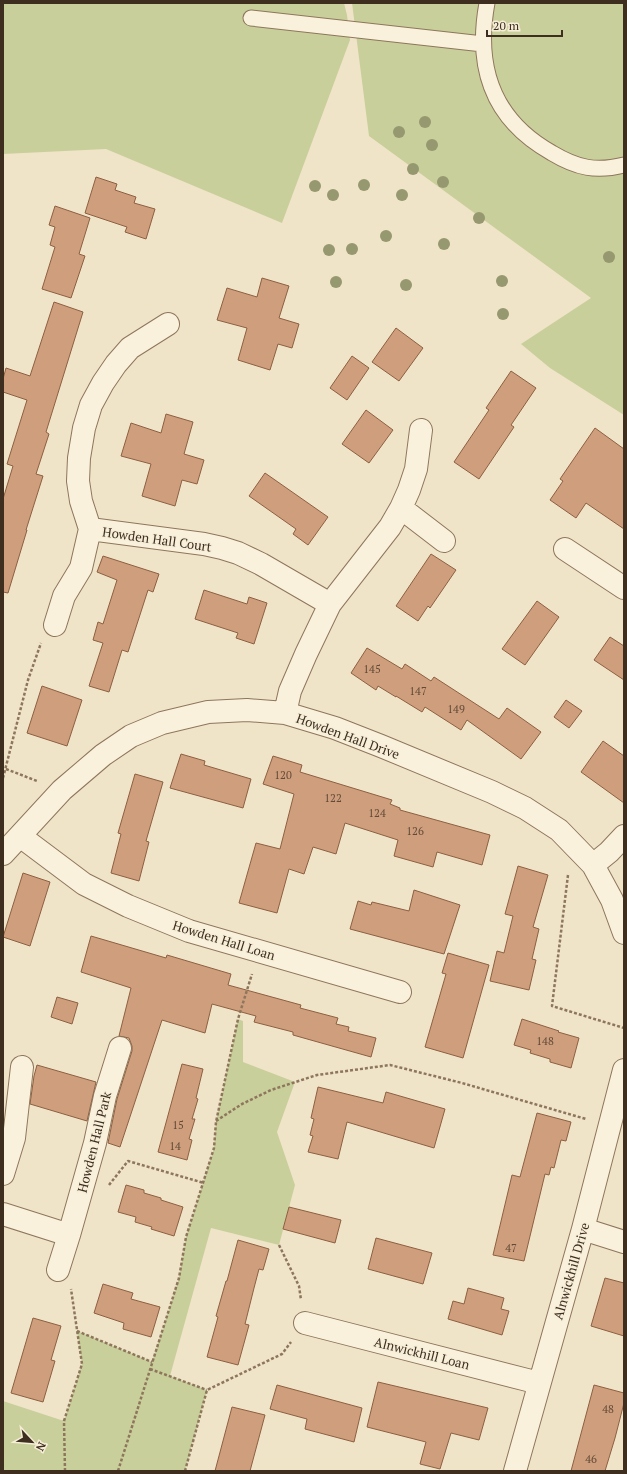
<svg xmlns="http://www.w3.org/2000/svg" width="627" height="1474" font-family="'PT Serif',serif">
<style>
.green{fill:#c9cf9b}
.building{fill:#cf9f7d;stroke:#8d5f41}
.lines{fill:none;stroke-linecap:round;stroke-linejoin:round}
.service-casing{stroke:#8d765c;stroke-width:17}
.minor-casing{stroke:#8d765c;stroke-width:24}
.path{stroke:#8d765c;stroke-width:2.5;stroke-dasharray:3 2;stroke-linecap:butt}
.service{stroke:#faf1dc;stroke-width:15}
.minor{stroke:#faf1dc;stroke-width:22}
.tree{fill:#96986f}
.labels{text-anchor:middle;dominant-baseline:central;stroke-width:3;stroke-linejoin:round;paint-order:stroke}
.number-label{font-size:11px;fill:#624a37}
.street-label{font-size:13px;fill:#3d2e20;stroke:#f7eed8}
</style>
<rect width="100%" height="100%" fill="#f0e4c8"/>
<path class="green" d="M3 3H344L347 15 350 40 282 223 106 149 3 154Z
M352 3H624V415L550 368 521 344 591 298 369 136Z
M238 1019 243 1021V1062L295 1082 277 1132 295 1185 279 1245 211 1228 170 1376 207 1390 185 1471H3V1401L64 1421 82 1364 77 1331 152 1362 179 1278 186 1237 214 1148 216 1122Z"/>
<path class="building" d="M96 177 117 184 115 190 136 197 134 203 155 209 146 239 125 232 127 227 85 213Z
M55 206 90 218 79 254 85 256 71 298 42 289 55 247 50 245 55 227 49 225Z
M262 278 289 286 279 318 299 324 292 348 278 344 270 370 238 360 247 328 217 320 227 288 257 297Z
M54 302 83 312 46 432 49 434 36 474 43 476 26 530H27L8 593 3 592V499L13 466 7 464 27 400 3 392V379L6 368 30 376Z
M396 328 423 348 399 381 372 362Z
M352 356 369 368 347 400 330 388Z
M511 371 536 388 511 425 514 427 479 479 454 462 489 410 486 408Z
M366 410 393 430 369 463 342 444Z
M166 414 193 422 184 454 204 460 197 484 182 480 175 506 142 496 151 464 121 456 131 423 161 433Z
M595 428 624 449V529L586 503 576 518 550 500 563 481 560 479Z
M265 473 328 517 308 545 293 534 296 529 249 496Z
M431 554 456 570 430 608 428 606 418 621 396 606Z
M103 556 159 574 153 592 148 590 128 652 122 650 109 692 89 686 103 643 93 640 98 622 103 624 117 580 97 572Z
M204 590 247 604 249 597 267 603 254 644 236 638 238 633 195 619Z
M537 601 559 617 525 665 502 649Z
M610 637 624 646V680L594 660Z
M367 648 402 669 405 664 431 681 434 677 499 719 507 708 541 732 521 759 467 720 461 730 425 707 422 712 396 696V697L378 686 376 690 351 673Z
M42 686 82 700 67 746 27 733Z
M566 700 582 711 569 728 554 717Z
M603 741 624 756V803L581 772Z
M181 754 205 761 204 765 251 779 243 808 170 788Z
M273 756 302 765 300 772 392 800 390 804 400 808V810L490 835 482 865 437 852 433 867 394 856 398 840 345 823 336 854 313 847 304 874 289 869 277 913 239 903 256 843 280 849 294 794 263 784Z
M135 774 163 782 146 841 149 842 139 881 111 873 121 834 118 833Z
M518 866 548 875 533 927 539 929 532 959 536 960 529 990 490 981 497 951 504 953 513 916 505 914Z
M23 873 50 882 30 946 3 937Z
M414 890 460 905 444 954 350 929 358 901 371 905 372 902 409 911Z
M91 936 166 958 167 955 231 974 228 985 301 1005 300 1008 338 1018 336 1024 349 1027 348 1031 376 1038 371 1057 293 1035V1032L254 1022 256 1016 212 1004 205 1033 162 1020 120 1147 108 1143 117 1099 132 1051V1046L129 1038 119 1036 131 988 81 972Z
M448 953 489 965 463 1058 425 1047 446 974 442 973Z
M57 997 78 1003 72 1024 51 1017Z
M522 1019 559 1031 558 1032 579 1038 571 1068 550 1062V1059L530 1053 531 1050 514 1045Z
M182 1064 203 1069 196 1098 198 1099 192 1119H195L189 1139 192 1140 187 1160 158 1152Z
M37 1065 96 1082 87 1121 30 1104 34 1076Z
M318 1087 383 1103 386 1092 445 1109 434 1148 347 1122 338 1159 308 1152 313 1136 310 1135 314 1119 311 1118Z
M537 1113 571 1122 566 1141 561 1140 554 1168 551 1167 549 1175 545 1174 524 1261 493 1255 512 1175 520 1177Z
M126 1185 144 1190V1193L161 1198V1200L183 1207 174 1236 151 1229 152 1227 135 1222 136 1217 118 1212Z
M289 1207 341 1220 335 1243 283 1229Z
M376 1238 432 1253 423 1284 368 1269Z
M238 1240 269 1249 263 1270 259 1269 254 1288 245 1324 249 1325 238 1365 207 1357 218 1317 216 1316 226 1281H227Z
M605 1278 624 1283V1336L591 1326Z
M103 1284 133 1293 131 1299 160 1307 151 1337 123 1329 124 1323 94 1313Z
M468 1288 504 1298 501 1309 509 1311 502 1335 448 1319 453 1301 464 1304Z
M33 1318 61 1326 51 1360 55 1361 43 1402 11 1393Z
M378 1382 488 1408 479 1440 451 1433 440 1469 420 1464 426 1442 367 1427Z
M277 1385 362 1408 354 1442 305 1429 307 1419 270 1409Z
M594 1385 624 1393V1403L615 1438 605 1471H571Z
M232 1407 265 1415 250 1471H215Z"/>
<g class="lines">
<g class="service-casing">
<path id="service" d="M487 3C475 68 493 120 552 153 577 168 596 172 624 165
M251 18 483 44"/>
</g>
<g class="minor-casing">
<path id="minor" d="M401 508 444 541
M90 529 204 544 222 548 238 553 261 564 330 604
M565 549 624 588
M55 625 64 596 81 568 90 529 81 501 78 481 79 458 84 428 91 405 103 383 116 364 130 348 168 324
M285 713 290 691 306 654 330 604 390 527 401 508 409 490 416 469 421 430
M20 836 84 884 128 906 189 931 400 992
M3 854 62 790 103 755 131 736 162 723 208 712 247 710 285 713 335 728 381 746 492 792 525 808 559 830 593 865 612 900 624 933
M593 865 609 852 624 836
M3 1174 14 1138 22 1067
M3 1214 69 1235
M583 1229 624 1242
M58 1270 69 1235 95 1143 105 1096 120 1048
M305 1323 539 1383
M515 1471 583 1229 624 1070"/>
</g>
<path class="path" d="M6 769 37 781
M3 778 28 680 41 643
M568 875 552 1006 624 1028
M216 1121 242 1104 271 1090 317 1075 390 1065 462 1083 586 1119
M109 1185 128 1161 204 1183
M279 1245 299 1286 301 1300
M77 1331 152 1362
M150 1369 207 1390
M65 1471 64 1421 82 1364 71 1289
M118 1471 179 1278 186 1237 214 1148 216 1122 238 1019 252 974
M185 1471 207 1390 282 1354 291 1342"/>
<use href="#service" class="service"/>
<use href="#minor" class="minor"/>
</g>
<g class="tree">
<circle cx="425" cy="122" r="6"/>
<circle cx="399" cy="132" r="6"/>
<circle cx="432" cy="145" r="6"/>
<circle cx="413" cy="169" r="6"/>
<circle cx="443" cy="182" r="6"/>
<circle cx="364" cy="185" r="6"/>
<circle cx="315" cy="186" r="6"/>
<circle cx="333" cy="195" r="6"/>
<circle cx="402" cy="195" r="6"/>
<circle cx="479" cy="218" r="6"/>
<circle cx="386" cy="236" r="6"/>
<circle cx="444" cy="244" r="6"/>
<circle cx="352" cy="249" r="6"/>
<circle cx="329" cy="250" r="6"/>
<circle cx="609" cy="257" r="6"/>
<circle cx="502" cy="281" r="6"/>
<circle cx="336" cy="282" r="6"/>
<circle cx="406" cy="285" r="6"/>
<circle cx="503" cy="314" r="6"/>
</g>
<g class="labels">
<g class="number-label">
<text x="372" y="669">145</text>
<text x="418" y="691">147</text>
<text x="456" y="709">149</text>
<text x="283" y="775">120</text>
<text x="333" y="798">122</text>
<text x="377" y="813">124</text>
<text x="415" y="831">126</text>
<text x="545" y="1041">148</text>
<text x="178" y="1125">15</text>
<text x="175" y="1146">14</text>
<text x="511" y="1248">47</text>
<text x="608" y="1409">48</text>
<text x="591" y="1459">46</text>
</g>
<g class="street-label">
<text transform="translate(157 539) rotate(8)">Howden Hall Court</text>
<text transform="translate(348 736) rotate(20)">Howden Hall Drive</text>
<text transform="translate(224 940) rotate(17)">Howden Hall Loan</text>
<text transform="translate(94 1142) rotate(-76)">Howden Hall Park</text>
<text transform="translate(571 1271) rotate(-74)">Alnwickhill Drive</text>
<text transform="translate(422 1353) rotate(14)">Alnwickhill Loan</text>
</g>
</g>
<rect width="627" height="1474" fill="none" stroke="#3d2e20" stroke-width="8"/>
<g transform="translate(32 1442) rotate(116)" stroke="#f7eed8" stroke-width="3" paint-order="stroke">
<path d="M0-3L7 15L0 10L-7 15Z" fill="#3d2e20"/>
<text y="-6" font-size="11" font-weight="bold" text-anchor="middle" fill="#3d2e20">N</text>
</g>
<path d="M487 30v6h75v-6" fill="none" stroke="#3d2e20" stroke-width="2"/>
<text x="493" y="30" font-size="12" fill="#3d2e20" stroke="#f7eed8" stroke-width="3" paint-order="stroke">20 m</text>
</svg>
